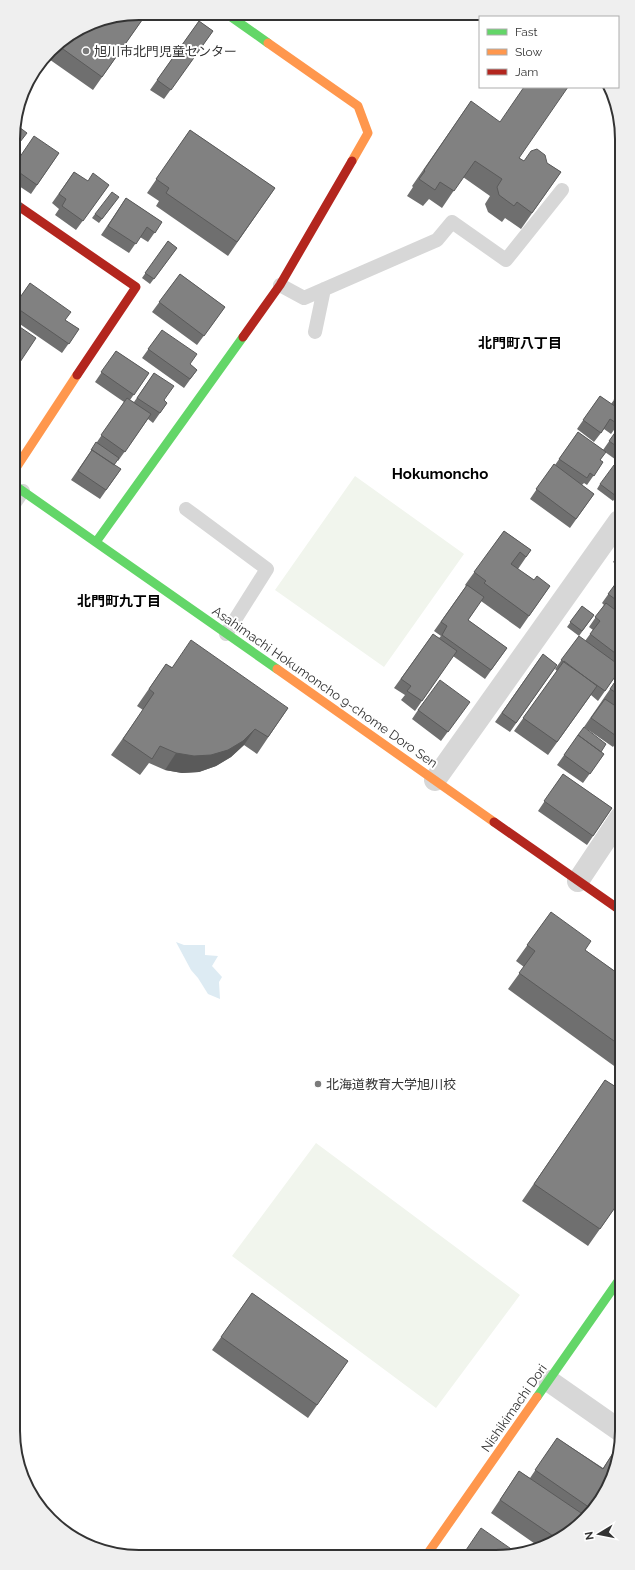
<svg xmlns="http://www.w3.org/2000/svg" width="635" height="1570" font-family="Raleway,'Noto Sans JP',sans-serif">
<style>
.green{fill:#f1f5ed}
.water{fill:#ddebf3}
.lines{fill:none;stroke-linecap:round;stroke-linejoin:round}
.lane{stroke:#d7d7d7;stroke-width:14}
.street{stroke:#d7d7d7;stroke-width:22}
.fast{stroke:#63d668;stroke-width:9}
.slow{stroke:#ff974d;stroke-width:9}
.jam{stroke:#b3261e;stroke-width:9}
.wall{fill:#6f6f6f}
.shaded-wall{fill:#5a5a5a}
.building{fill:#818181;stroke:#5a5a5a}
.poi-dot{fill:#7a7a7a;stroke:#fff;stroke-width:1.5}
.labels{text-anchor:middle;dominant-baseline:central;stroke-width:4;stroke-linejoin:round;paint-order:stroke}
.poi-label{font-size:13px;fill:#333;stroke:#fff;text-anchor:start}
.street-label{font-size:13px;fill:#333;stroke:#fff}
.neighbourhood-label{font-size:14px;font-weight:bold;fill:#000;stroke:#fff}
.quarter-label{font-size:15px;font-weight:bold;fill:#000;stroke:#fff}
.rim{fill:none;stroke:#333;stroke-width:2}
</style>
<rect width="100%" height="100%" fill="#fff"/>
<path class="green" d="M355 476 464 554 384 667 275 590Z
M316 1143 520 1295 436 1408 232 1256Z"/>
<path class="water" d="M176 942 184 945H205V955L218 956 212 966 222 977 219 982 220 999 208 994 198 978 191 970Z"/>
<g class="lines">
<path class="lane" d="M280 285 304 298 437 240 452 222 506 260 562 190
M315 332 324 289
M14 504 23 491
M186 509 267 569 226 634"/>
<path class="street" d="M435 780 619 521
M578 881 620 818
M549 1381 622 1432"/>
<path class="fast" d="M227 14 268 43
M14 485 277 669
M96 542 243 337
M537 1397 621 1277"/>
<path class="slow" d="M268 43 358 106 368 133 352 161
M14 471 77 375
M277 669 494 822
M428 1553 537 1397"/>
<path class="jam" d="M14 203 136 287 77 375
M243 337 280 285 352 161
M494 822 620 910"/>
</g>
<path class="wall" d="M147 13 93 90 46 57 56 44Z
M199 21 213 31 164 99 150 90Z
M471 101 519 158 524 161 547 163 561 172 521 229 505 218 502 222 488 212 485 204 490 196 463 177 442 208 429 199 423 206 407 196 413 187 412 186Z
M190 130 275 188 228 256 156 206 159 201 147 193Z
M59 153 31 194 13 182V167Z
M74 172 87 181 109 185 76 230 55 215 59 209 52 203Z
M126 198 162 222 148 242 140 237 129 253 101 235Z
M115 202 99 223 92 218 95 214Z
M168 241 177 248 150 284 142 278Z
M180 274 225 307 197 345 152 312Z
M30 283 65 320 79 329 62 353 14 320V307Z
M162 330 190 364 197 370 184 388 142 358Z
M116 351 149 373 130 400 134 402 154 373 164 400 167 403 153 423 148 419 118 461 117 460 114 465 121 469 100 499 71 480 95 445 124 402 95 382Z
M619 393V423L611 434 604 429 594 442 577 429 600 396 611 404Z
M619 427V462L605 452 600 460 603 462 587 485 584 483 582 485 594 494 570 528 530 499 554 464 555 465 578 432 603 450Z
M600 484 619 493 613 501 597 489Z
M504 531 531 550 518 569 534 580 550 586 520 629 481 601 468 620 507 648 485 679 453 656 415 711 401 700 405 695 394 688 433 634 439 638 441 636 434 631 466 586 465 585Z
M619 554V566L613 562Z
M619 579V658L616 663 619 671 598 701 591 695 548 755 514 731 557 671 555 669 579 636 585 641 593 630 589 627 604 605 602 603Z
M582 606 594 615 579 636 567 627Z
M543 654 557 665 510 732 495 722Z
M166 664 172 667 288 708 257 754 244 745 231 757 216 766 199 772 182 773 165 770 149 763 140 775 111 755 143 710 137 706Z
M619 676 620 737 613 747 584 727Z
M418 710 463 711 441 741 412 719Z
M584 727 601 752 604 754 583 783 557 765Z
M563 774 612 808 587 845 538 811Z
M620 852V863L615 860Z
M551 912 585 950 620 975 621 1071 508 989 524 967 516 961Z
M605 1080 616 1087 621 1199 588 1246 522 1201Z
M252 1293 348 1361 308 1418 212 1350Z
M557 1438 603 1468 613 1453 612 1479 592 1513 590 1515 559 1540 541 1548 491 1513 519 1471 530 1478Z"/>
<path class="shaded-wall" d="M255 729 244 745 231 757 216 766 199 772 182 773 165 770 176 753Z"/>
<path class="building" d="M139 13H147L102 77 56 44 91 23Z
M199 21 213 31 171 90 157 80Z
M524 87H568L519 158 524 161 531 151 537 149 545 155 547 163 561 172 532 213 517 202 514 206 499 195 497 187 502 179 475 161 454 191 440 182 435 190 419 179 425 171 424 170 471 101 500 122Z
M15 124 27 133 13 151V131Z
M190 130 275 188 237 242 166 193 169 188 156 179Z
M34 136 59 153 37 185 13 168V167Z
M74 172 88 181 93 173 109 185 83 221 62 206 66 199 59 194Z
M112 192 119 197 102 219 95 214Z
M13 198 22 204 15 213 20 216 14 226Z
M126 198 162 222 155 233 147 227 136 244 108 226Z
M168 241 177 248 154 279 145 273Z
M180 274 225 307 204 336 159 302Z
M30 283 71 312 65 320 79 329 69 344 14 306Z
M14 323 36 338 14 371Z
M162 330 197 354 190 364 197 370 190 379 148 349Z
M116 351 149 373 134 395 101 372Z
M154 373 174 386 164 400 167 403 160 413 137 398Z
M619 393V403L614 400Z
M600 396 619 409V423L618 424 610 419 601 433 583 420Z
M127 398 151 414 125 452 101 435Z
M619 427V448L609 441Z
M578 432 606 452 600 460 603 462 594 476 590 473 587 478 559 459Z
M96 442 119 458 114 465 92 450H91Z
M92 450 121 469 106 490 78 471Z
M554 464 594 494 576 519 536 489Z
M614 465 619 469V492L616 496 600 484Z
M504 531 531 550 526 557 520 552 511 564 534 580 537 576 550 586 529 616 484 583 486 581 474 572Z
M619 579V602L608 594Z
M467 585 484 597 468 620 507 648 491 670 442 635 447 626 441 622Z
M606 603 619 613V656L590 634 600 621 595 617Z
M582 606 594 615 582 631 570 622Z
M433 634 457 651 422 701 407 691 411 686 401 679Z
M579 636 619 665V671L605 691 561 660Z
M191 640 288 708 268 737 255 729 243 741 228 750 211 755 194 756 176 753 160 746 152 759 123 739 154 693 149 689 166 664 172 668Z
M543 654 557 665 516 723 502 713Z
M564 661 597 686 557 742 523 718Z
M619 676 620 695 610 689Z
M440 680 470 702 448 732 418 710Z
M605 699 620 709 619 738 591 718Z
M584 727 606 744 601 752 578 735Z
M578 735 604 754 590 774 564 755Z
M563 774 612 808 593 836 544 801Z
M551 912 591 941 585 950 620 975 621 1046 519 973 535 951 527 945Z
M605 1080 616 1087 621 1080V1199L600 1229 534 1184Z
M252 1293 348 1361 317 1405 221 1337Z
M557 1438 603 1469 613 1453 618 1456 612 1479 593 1510 535 1470Z
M519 1471 587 1517 559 1540 500 1500Z
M481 1528 517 1553H464Z"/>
<g class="poi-dot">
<circle cx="86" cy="51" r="4"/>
<circle cx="318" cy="1084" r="4"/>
</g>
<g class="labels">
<g class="poi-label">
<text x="94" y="51">旭川市北門児童センター</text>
<text x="326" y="1084">北海道教育大学旭川校</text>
</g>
<g class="street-label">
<text transform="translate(325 687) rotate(35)">Asahimachi Hokumoncho 9-chome Doro Sen</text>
<text transform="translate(514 1408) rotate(-55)">Nishikimachi Dori</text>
</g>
<g class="neighbourhood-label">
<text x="520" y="343">北門町八丁目</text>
<text x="119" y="601">北門町九丁目</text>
</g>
<g class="quarter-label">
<text x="440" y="474">Hokumoncho</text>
</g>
</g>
<path d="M0 0H635V1570H0ZM139 20H496A119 119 0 0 1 615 139V1431A119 119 0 0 1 496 1550H139A119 119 0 0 1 20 1431V139A119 119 0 0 1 139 20Z" fill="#efefef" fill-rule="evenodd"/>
<path class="rim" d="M139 20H496A119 119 0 0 1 615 139V1431A119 119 0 0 1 496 1550H139A119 119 0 0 1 20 1431V139A119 119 0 0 1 139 20Z"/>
<rect x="479" y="16" width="140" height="72" fill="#ffffff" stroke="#adadad"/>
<rect x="487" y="29" width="20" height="6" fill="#63d668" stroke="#adadad"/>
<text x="515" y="36" font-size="12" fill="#333333">Fast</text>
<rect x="487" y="49" width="20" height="6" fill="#ff974d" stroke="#adadad"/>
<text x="515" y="56" font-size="12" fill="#333333">Slow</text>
<rect x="487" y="69" width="20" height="6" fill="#b3261e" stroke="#adadad"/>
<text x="515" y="76" font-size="12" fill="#333333">Jam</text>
<g transform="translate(599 1534) rotate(260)" stroke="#ffffff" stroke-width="3" paint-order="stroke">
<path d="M0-3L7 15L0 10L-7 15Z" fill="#333333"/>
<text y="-6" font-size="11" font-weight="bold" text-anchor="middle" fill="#333333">N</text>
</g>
</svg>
